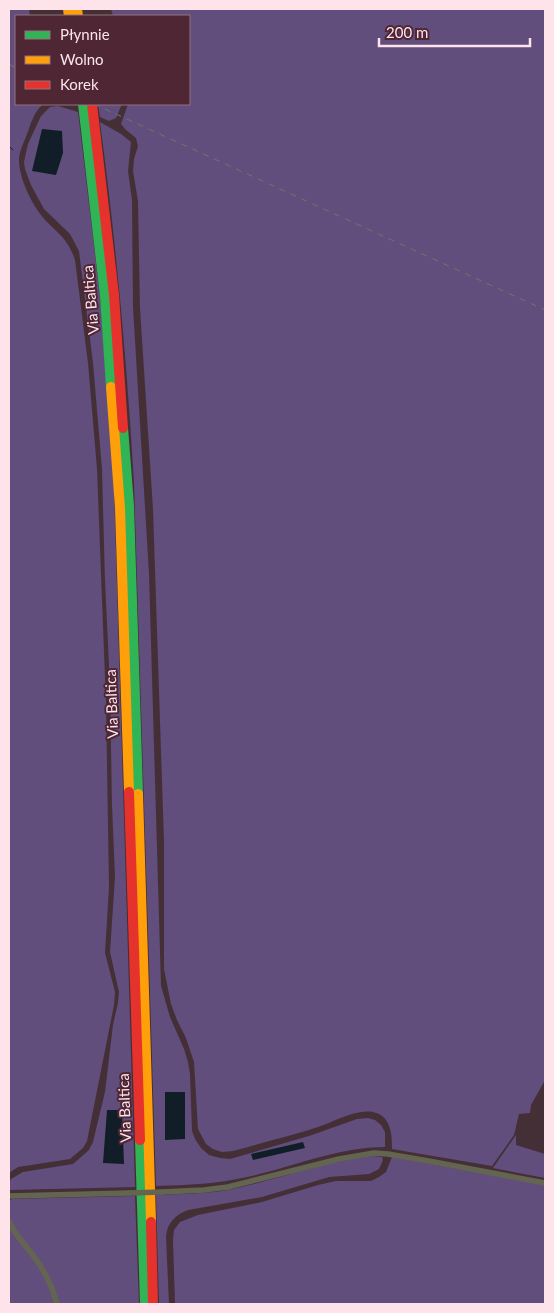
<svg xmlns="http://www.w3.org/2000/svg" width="554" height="1313" font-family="Lato,sans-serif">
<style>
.green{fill:#614e7d}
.water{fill:#111d27}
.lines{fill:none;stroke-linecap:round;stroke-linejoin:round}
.stream{stroke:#111d27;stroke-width:1}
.street{stroke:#646551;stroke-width:5.5}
.fast{stroke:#30b455;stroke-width:10}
.slow{stroke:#ff9f0a;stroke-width:10}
.jam{stroke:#e5322d;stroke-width:10}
.rail{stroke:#777268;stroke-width:1;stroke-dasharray:6 6;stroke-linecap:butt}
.street-bridge{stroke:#646551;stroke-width:5.5}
.labels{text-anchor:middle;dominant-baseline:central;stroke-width:4;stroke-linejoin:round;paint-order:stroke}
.street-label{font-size:15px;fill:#fee3eb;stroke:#4e2634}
</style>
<rect width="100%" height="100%" fill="#452f37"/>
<path class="green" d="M9 9H29L30 16H16V104H43C34 112 31 123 27 134 24 143 19 151 19 160 19 176 29 198 38 211 52 231 66 233 75 260L88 363 97 469 106 705 109 887 105 953 115 992 114 1005 87 1141 83 1148 70 1159 18 1167 9 1173Z
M111 9H545V1080L531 1105 530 1113 519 1114 514 1135 492 1166 392 1149C392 1134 391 1116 373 1112 355 1109 334 1122 318 1127 290 1136 261 1143 233 1151L222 1152 213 1149 206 1144 198 1129 194 1062 186 1038 177 1020 171 1004 164 969V841L153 509 140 308 138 201 133 171 134 159 138 146 136 138 126 130 121 124 128 104H189V16H113Z
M98 104H122L116 118 109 121 100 117Z
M58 106 78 112 100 296 114 486 135 1187 9 1190V1184L11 1179 23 1172 73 1164 89 1150 93 1142 105 1092 113 1025 118 1003 119 992 110 952 115 877 112 805 110 686 105 581 102 469 93 363 79 251 70 234 44 209 31 185 25 169 24 162 28 144 41 116 50 107Z
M100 122 121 134 131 142 128 171 132 200 133 307 149 574 161 986 170 1017 184 1049 188 1062 190 1074 192 1131 195 1139 201 1148 209 1155 220 1158 230 1159 309 1136 357 1119 368 1118 375 1120 381 1125 385 1132V1147C338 1147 293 1167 247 1177 217 1184 187 1185 156 1186L134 483C127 362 116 242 100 122Z
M516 1135V1145L545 1154V1178L493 1168Z
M373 1156 382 1157 383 1160 379 1169 369 1174 329 1177 262 1197 188 1210C175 1215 167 1223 166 1237L169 1304H159L156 1195C182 1194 208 1194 233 1189 280 1179 326 1161 373 1156Z
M392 1157 545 1185V1304H175L173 1240 174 1230 180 1222 198 1215 262 1202 318 1185 336 1181H371L379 1177 386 1172Z
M135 1196 139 1304H9V1201L12 1199Z"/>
<path class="water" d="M42 129 62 131 63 153 56 175 32 171Z
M165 1092H185V1139L165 1140Z
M107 1110H122L124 1164 103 1163Z
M303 1142 305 1148 253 1160 251 1154Z"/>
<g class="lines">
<path class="stream" d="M9 146 13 150"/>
<path class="street" d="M162 1192 204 1190 228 1187 339 1159 374 1153 388 1154 434 1162 545 1183
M9 1196 130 1193
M9 1221C14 1234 24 1243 32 1254 44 1269 52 1286 57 1304"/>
<path class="fast" d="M83 104 105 296 111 387
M123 428 129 506 138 794
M140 1140 145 1304"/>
<path class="slow" d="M68 9 69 16
M77 9 78 16
M111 387 120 508 129 792
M138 794 151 1222"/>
<path class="jam" d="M92 104 114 295 123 428
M129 792 140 1140
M151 1222 153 1304"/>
<path class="rail" d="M9 64 16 68
M94 104 545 310"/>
<path class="street-bridge" d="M130 1193 162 1192"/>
</g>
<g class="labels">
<g class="street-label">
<text transform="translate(90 300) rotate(-95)">Via Baltica</text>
<text transform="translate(111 704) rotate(-92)">Via Baltica</text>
<text transform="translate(124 1108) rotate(-92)">Via Baltica</text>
</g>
</g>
<rect width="554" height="1313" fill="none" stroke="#fee3eb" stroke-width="20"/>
<rect x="15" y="15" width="175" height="90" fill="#4e2634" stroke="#94727d"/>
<rect x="25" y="31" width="25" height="8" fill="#30b455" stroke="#94727d"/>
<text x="60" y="40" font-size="15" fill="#fee3eb">Płynnie</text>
<rect x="25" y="56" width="25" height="8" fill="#ff9f0a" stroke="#94727d"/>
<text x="60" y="65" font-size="15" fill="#fee3eb">Wolno</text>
<rect x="25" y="81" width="25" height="8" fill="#e5322d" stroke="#94727d"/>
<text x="60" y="90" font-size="15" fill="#fee3eb">Korek</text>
<path d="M379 38v8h151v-8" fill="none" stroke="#fee3eb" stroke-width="2.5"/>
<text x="386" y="38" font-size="15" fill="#fee3eb" stroke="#4e2634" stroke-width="4" paint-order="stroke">200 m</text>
</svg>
